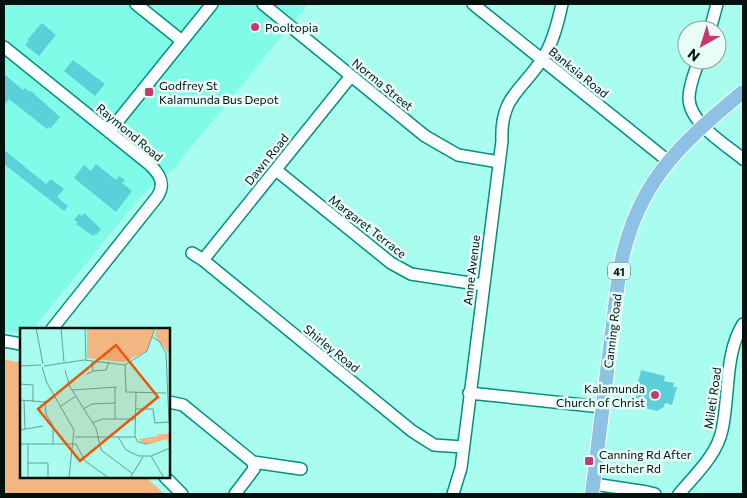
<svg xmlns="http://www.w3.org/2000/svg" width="747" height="498" font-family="Commissioner,sans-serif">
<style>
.built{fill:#80fbe8}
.green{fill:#f2b682}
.building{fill:#5bd0d8}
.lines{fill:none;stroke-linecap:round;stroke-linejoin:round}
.minor-casing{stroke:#008f80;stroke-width:14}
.major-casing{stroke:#fff;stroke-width:16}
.minor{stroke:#fff;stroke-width:11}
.major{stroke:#8ec2e5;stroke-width:14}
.poi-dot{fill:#c53a6e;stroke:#e8fcf8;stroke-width:2}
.labels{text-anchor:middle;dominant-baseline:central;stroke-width:5;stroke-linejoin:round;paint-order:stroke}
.shield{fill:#e8fcf8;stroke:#465854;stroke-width:1}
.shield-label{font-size:11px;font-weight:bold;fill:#00110e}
.poi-label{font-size:12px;fill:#00110e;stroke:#e8fcf8;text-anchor:start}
.street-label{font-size:12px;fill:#00110e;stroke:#e8fcf8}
.inset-road{fill:none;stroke:#659f94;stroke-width:1}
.view{fill:#e8590c;fill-opacity:0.15;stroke:#e8590c;stroke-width:2.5}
.inset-edge{fill:none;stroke:#00110e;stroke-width:2.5}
</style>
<rect width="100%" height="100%" fill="#a9fdee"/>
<path class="built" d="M4 4H308L175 167 143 194 33 329H21V332H4Z"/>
<path class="green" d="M4 359 21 363V477H146L164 494H4Z"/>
<path class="building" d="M42 23 56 35 39 56 25 45 29 41 27 40Z
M73 60 105 84 95 96 64 71Z
M4 74 23 90 25 88 30 92 31 91 60 117 51 128 49 127 47 129 9 99 4 105Z
M4 150 46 184 51 179 64 189 57 197 68 206 64 211 4 164Z
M96 164 116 180 119 176 125 180 122 183 132 191 116 212 74 178 84 165 91 171Z
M84 213 101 229 96 235 94 234 93 236 76 224 78 222 74 220 79 214 82 216Z
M641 370 665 376 664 381 674 383 673 387H677L672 405 665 403 664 407 657 411 633 405Z"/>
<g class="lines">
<g class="minor-casing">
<path id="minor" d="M136 4 182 41
M263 4 425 136 458 155 499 162
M473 4 668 161
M710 30 717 4
M4 47 149 164C160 174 166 184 157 197L52 329
M699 60C695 72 689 85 689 98 689 123 726 145 743 159
M109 132 212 4
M276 170 391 263 411 274 483 285
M192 253 203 260 412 431 434 445 463 447
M203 260 351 76
M4 341 21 344
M469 393 602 407
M169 402 183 405 253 462
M165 477 182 494
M594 484 647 492 655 494
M235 494 254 469 253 462 301 469
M453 494 461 468 502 141C500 96 522 91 543 58 553 43 558 22 562 4
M679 494C695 475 717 455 722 430 730 395 724 355 743 324"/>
</g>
<g class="major-casing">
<path id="major" d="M592 494 619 274C634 186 677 146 743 92"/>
</g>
<use href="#minor" class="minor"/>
<use href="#major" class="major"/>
</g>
<g class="poi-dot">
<circle cx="255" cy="27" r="5"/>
<rect x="144" y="87" width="10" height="10" rx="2.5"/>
<circle cx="655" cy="395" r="5"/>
<rect x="584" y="456" width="10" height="10" rx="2.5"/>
</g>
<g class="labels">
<rect class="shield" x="608" y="262.5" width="22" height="17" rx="4"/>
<g class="shield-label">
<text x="619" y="271">41</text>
</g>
<g class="poi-label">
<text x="265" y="27">Pooltopia</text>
<text x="159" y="85">Godfrey St<tspan x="159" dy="14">Kalamunda Bus Depot</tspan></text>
<text x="645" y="388" text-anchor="end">Kalamunda<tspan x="645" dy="14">Church of Christ</tspan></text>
<text x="599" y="454">Canning Rd After<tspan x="599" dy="14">Fletcher Rd</tspan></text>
</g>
<g class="street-label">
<text transform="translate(579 72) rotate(39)">Banksia Road</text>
<text transform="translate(383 84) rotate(39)">Norma Street</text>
<text transform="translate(130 132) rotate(40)">Raymond Road</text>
<text transform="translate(266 159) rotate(-51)">Dawn Road</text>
<text transform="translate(368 226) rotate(38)">Margaret Terrace</text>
<text transform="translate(471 270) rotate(-83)">Anne Avenue</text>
<text transform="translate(612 331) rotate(-83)">Canning Road</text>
<text transform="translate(332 348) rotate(39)">Shirley Road</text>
<text transform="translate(712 398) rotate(-82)">Mileti Road</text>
</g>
</g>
<g transform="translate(20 328)">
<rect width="150" height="150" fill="#a9fdee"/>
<path d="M67 0H135L127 23 104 34 67 30ZM136 0H150V27L135 8ZM137 106H150V120L147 111 127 117 118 111 139 108Z" fill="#f2b682"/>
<path class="inset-road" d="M16 0 23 36M41 0 44 34M65 0 66 32M105 37 106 64 146 65M0 38 21 37M24 38 64 32 105 37 127 23 135 0M22 39 27 55 54 102 49 150M45 42 50 59 76 100 81 122 113 146M73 43 86 42 89 34M67 46 73 43 72 33M0 56 13 57V74M95 59V91M52 62 97 59M0 72 25 74 35 69M4 73 5 101M25 74 26 86 33 98V116M41 78 56 68M63 81 72 76 95 75M116 81H133L135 95 149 94 146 25 139 13 132 9M72 95 82 91H116M0 102 23 98M55 109H115M98 109 106 122 119 128H131L150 120M115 109 116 65M115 109 118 114 127 116M0 116H56L65 133 89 150M131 128 144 150M8 135H28V150M8 150V116M110 150 123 129"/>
<path class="view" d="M96 17 138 69 60 133 18 81Z"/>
<rect width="150" height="150" class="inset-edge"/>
</g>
<rect width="747" height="498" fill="none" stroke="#00110e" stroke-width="10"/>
<g transform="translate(702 45) rotate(219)"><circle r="24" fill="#e8fcf8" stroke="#8b9e9a"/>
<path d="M0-4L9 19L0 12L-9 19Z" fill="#c53a6e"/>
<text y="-8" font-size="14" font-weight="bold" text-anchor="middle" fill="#00110e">N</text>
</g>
</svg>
